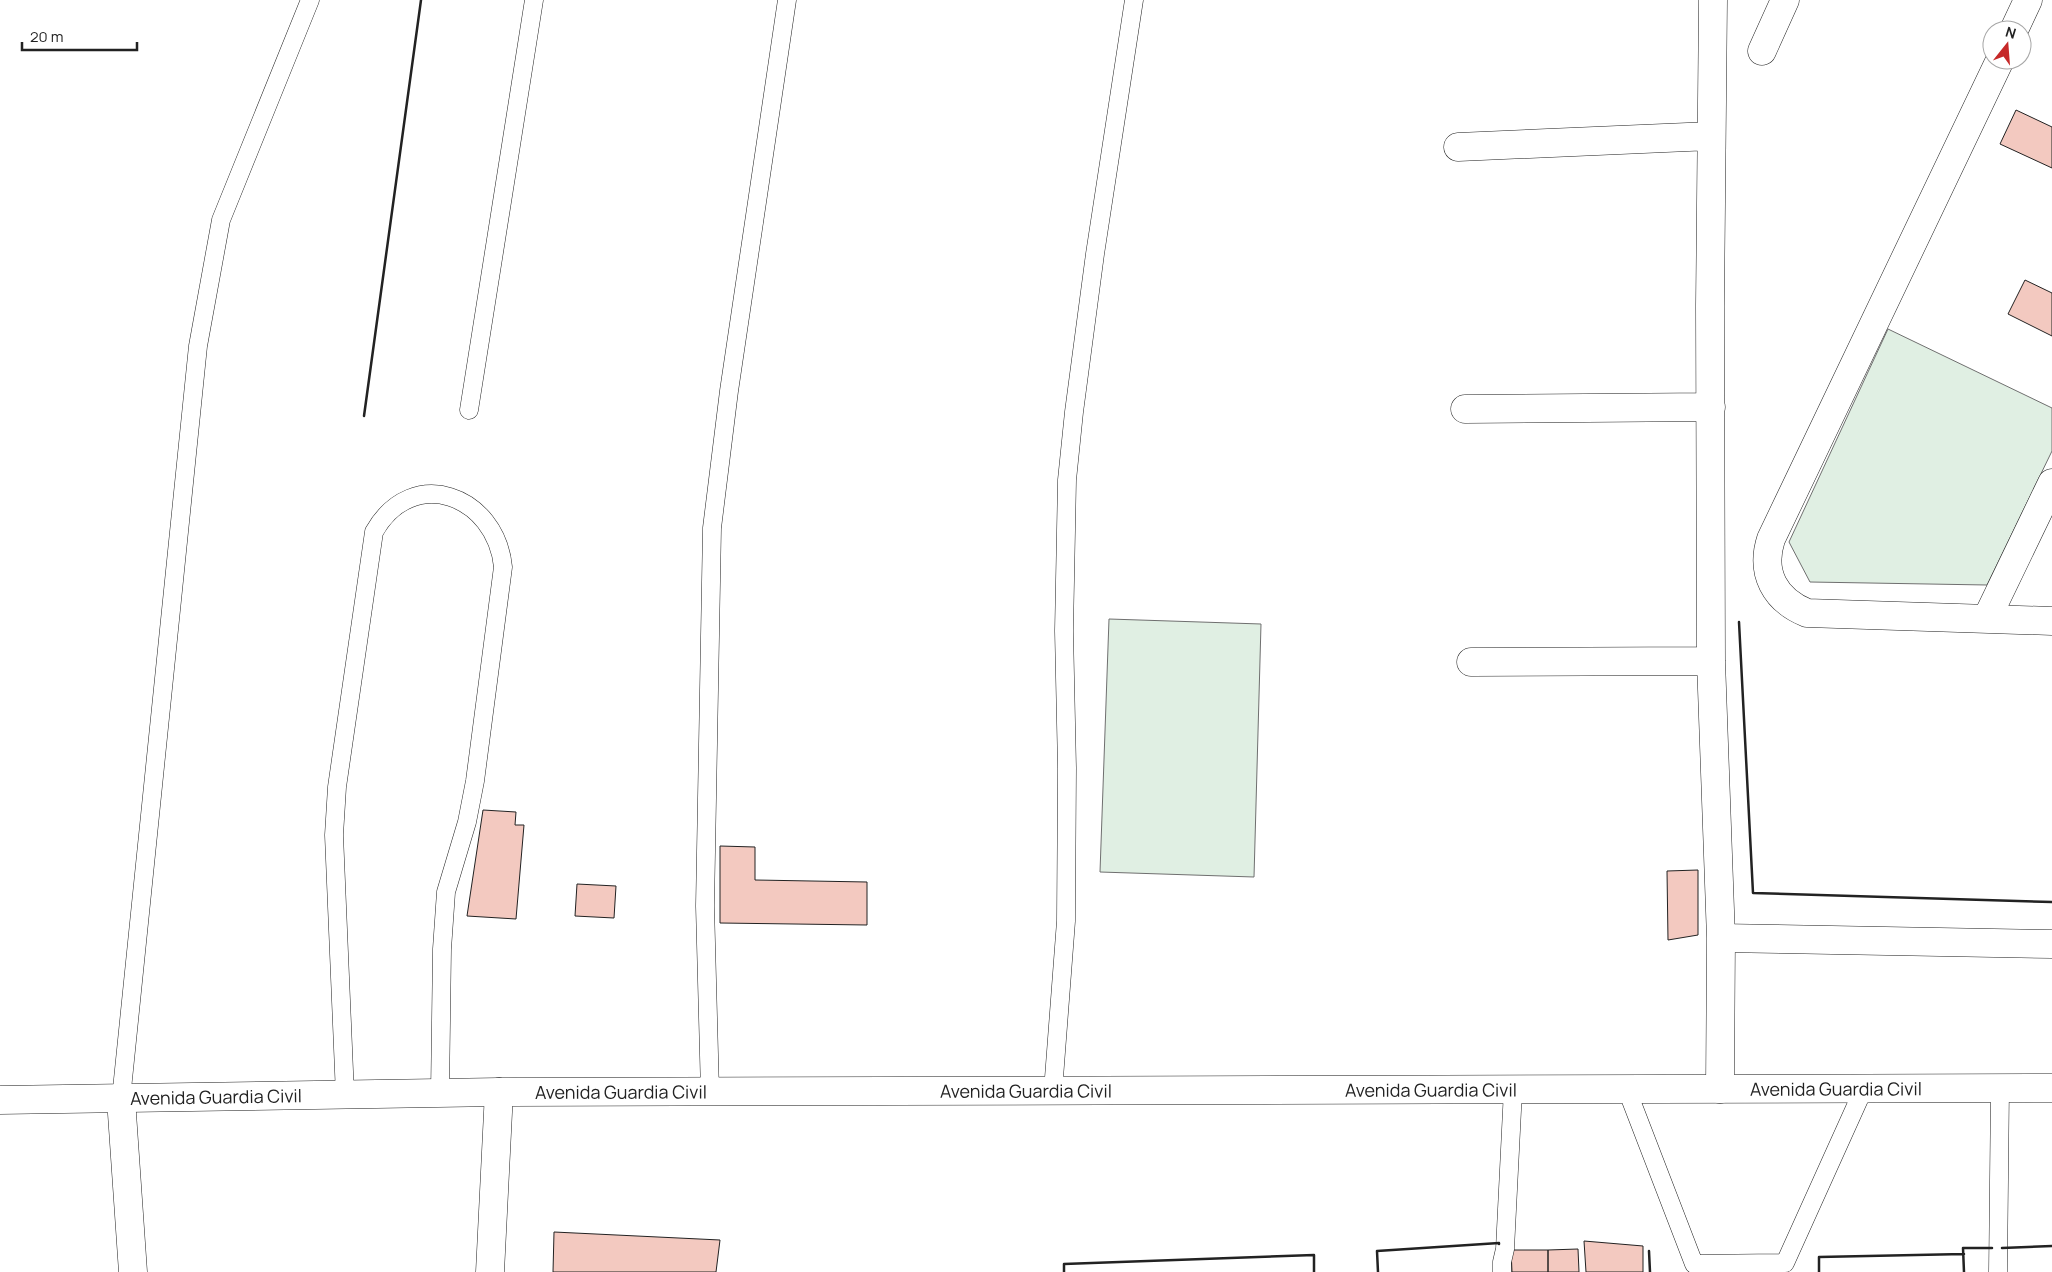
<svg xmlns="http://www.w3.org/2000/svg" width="2052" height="1272" font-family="Manrope,sans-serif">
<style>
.green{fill:#e0efe3;stroke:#6f6f6f}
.building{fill:#f3c9c0;stroke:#222}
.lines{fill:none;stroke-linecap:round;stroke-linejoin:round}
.lane-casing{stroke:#222;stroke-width:19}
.street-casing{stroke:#222;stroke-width:29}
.highway-casing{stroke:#222;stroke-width:29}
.lane{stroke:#fff;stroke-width:18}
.street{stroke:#fff;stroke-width:28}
.highway{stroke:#fff;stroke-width:28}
.wall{stroke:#222;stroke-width:2.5}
.labels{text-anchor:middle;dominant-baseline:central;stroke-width:4;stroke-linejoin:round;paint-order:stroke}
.street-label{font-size:18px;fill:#222;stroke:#fff}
</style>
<rect width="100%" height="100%" fill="#fff"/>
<path class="green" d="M1888 329 2052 408V451L1987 585 1810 582 1789 542Z
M1109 619 1261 624 1254 877 1100 872Z"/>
<path class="building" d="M2016 110 2052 127V168L2000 144Z
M2025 280 2052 293V336L2008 314Z
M483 810 516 812 515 825H524L516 919 467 916Z
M720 846 755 847V880L867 882V925L720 923Z
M1698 870V935L1668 940 1667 871Z
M577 884 616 886 614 918 575 916Z
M554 1232 720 1240 716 1272H553Z
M1584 1241 1643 1246V1272H1586Z
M1578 1249 1579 1272H1548V1250Z
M1511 1250H1548V1272H1512Z"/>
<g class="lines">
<g class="lane-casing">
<path id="lane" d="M469 410 534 0
M1627 1090 1694 1264 1785 1263 1864 1088
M1053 1091 1066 921 1067 768 1064 631 1067 480 1074 412 1095 254 1134 0
M710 1092 705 906 712 528 729 391 787 0
M345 1095 334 835 337 787 374 532C412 464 496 495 503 567L475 781 467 822 446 892 442 949 440 1093
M121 1099 198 346 221 220 310 0
M1502 1272V1262L1505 1249 1513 1090
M1998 1272 2000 1088"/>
</g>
<g class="street-casing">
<path id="street" d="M1713 0 1710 306 1711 661 1721 938 1720 1089
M2014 30 2028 0
M1762 51 1785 0
M2000 60 1771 539C1760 573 1775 600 1807 613L2052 621
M1458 147 1711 136
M1465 409 1711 407
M1987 618 2052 483
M1471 662 1711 661
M1721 938 2052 944
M121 1099 133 1272
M490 1272 499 1092"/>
</g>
<g class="highway-casing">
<g id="highway">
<path id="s1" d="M0 1100 499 1092 2052 1088"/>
</g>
</g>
<use href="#lane" class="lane"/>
<use href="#street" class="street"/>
<use href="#highway" class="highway"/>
<path class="wall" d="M364 416 421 0
M1739 622 1753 893 2052 902
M2002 1248 2052 1246
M1649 1251 1650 1272
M1064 1272V1264L1314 1255V1272
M1378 1272 1377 1251 1499 1243V1244
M1819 1272V1257L1964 1254
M1964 1272 1963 1248H1992"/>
</g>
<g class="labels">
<g class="street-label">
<text stroke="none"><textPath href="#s1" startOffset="1836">Avenida Guardia Civil</textPath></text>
<text stroke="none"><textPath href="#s1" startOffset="1431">Avenida Guardia Civil</textPath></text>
<text stroke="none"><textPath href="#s1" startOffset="1026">Avenida Guardia Civil</textPath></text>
<text stroke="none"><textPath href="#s1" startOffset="621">Avenida Guardia Civil</textPath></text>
<text stroke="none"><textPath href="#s1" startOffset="216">Avenida Guardia Civil</textPath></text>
</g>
</g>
<g transform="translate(2007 45) rotate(17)"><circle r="24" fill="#ffffff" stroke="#a7a7a7"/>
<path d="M0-4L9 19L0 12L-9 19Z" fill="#c62828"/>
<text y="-8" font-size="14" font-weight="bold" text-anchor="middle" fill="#222222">N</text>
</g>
<path d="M22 42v8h115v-8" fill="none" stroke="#222222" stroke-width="2.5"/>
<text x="30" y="42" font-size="15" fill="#222222" stroke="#ffffff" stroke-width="4" paint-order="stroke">20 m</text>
</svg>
